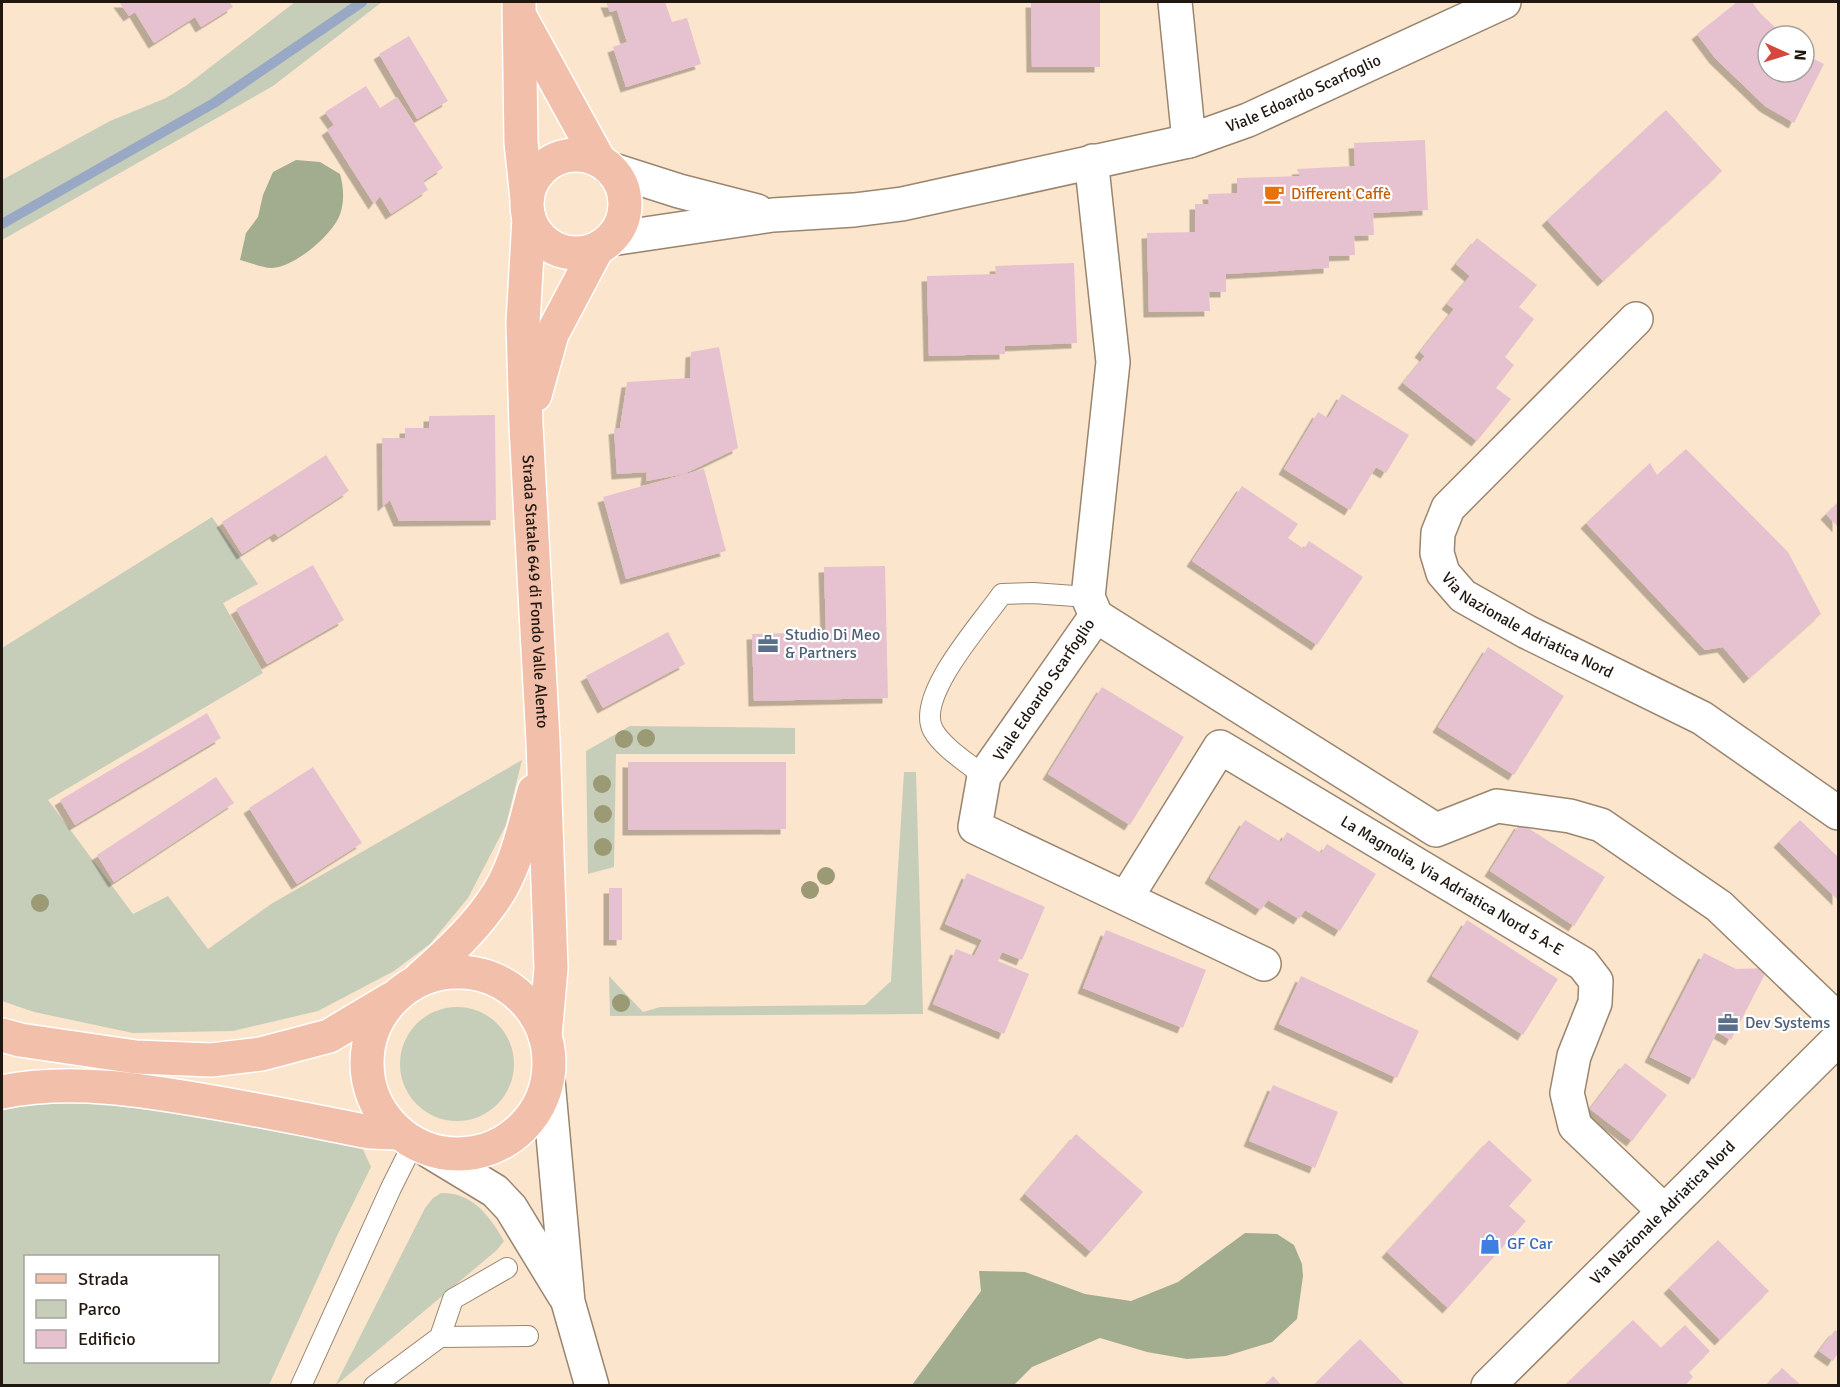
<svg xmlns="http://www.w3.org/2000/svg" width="1840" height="1387" font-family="Signika,sans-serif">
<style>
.green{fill:#c6ceba;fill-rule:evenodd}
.forest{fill:#a1ad8e}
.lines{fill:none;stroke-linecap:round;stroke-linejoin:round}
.stream{stroke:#99a8c5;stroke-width:10}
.building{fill:#e6c2d0;filter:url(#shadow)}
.service-casing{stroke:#9a856f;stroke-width:22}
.minor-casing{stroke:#9a856f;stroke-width:36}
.secondary-casing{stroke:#9a856f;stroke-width:36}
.primary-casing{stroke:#fff;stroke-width:36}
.service{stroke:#fff;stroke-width:20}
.minor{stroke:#fff;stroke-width:33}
.secondary{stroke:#fff;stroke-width:33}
.primary{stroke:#f2bfaa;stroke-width:33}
.tree{fill:#9b9a74}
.labels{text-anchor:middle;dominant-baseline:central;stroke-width:4.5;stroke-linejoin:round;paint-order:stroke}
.street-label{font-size:16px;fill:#201810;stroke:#fff}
.food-label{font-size:16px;fill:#c56008;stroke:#fff;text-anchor:start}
.service-label{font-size:16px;fill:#4e5e75;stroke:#fff;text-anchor:start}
.shop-label{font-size:16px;fill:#366cbe;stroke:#fff;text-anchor:start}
</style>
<defs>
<filter id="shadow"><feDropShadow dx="-5.5" dy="5.5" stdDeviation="0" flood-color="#0004"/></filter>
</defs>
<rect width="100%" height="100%" fill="#fce5cd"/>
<path class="green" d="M295 2H382L273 86 2 240V180L110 121 166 98 187 85Z
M212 517 258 584 223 603 263 673 48 800 133 914 168 896 208 949 271 904 522 760 506 825 468 898 430 944 394 971 318 1011 233 1031 133 1033 34 1012 2 1001V648Z
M630 726 795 728V754H616L614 867 588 874 586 751Z
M904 772H916L923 1014 610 1016 609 976 643 1012 660 1007 865 1005 891 981Z
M400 1064a57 57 0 1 1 114 0a57 57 0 1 1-114 0Z
M67 1098 183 1107 360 1143 371 1167 337 1236 269 1385H2V1106ZM26 1256H218V1362H26Z
M441 1193C472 1192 490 1216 504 1241L497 1250 335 1386 425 1208 433 1198Z"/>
<path class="forest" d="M296 160 320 162 340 174C344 188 345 205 338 219 328 238 294 267 272 268 262 268 249 262 240 260L246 233 258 217 263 195 273 172Z
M1245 1233 1277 1234 1294 1245 1302 1264 1303 1276 1297 1319 1272 1342 1226 1356 1187 1359 1147 1352 1100 1338 1032 1367 1014 1385H912L981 1291 979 1271 1025 1272 1085 1294 1131 1301 1178 1282Z"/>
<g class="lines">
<path class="stream" d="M2 224 214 103 362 2"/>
</g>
<path class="building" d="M119 2H230L233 7 201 27 195 17 154 43 135 12 129 16Z
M606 2H665L672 22 687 18 701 64 626 87 613 47 627 42 617 10 610 12Z
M1031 2 1100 3V67H1032Z
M1737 2H1752L1760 13 1784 36H1768V72H1804V54L1824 64 1794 123 1765 106 1715 58 1697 34Z
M409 36 448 101 417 119 379 54Z
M366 86 380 108 397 97 443 168 423 181 428 190 391 214 380 196 374 204 327 130 334 125 325 112Z
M1666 110 1722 171 1603 281 1547 220Z
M1425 140 1428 210 1373 213 1374 235 1354 236 1355 255 1329 256V268L1226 274V292H1209L1210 311 1149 312 1147 233 1195 232V204H1209L1208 194 1237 193V178L1300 176 1297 169 1355 166 1354 143Z
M1477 238 1537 285 1519 307 1534 319 1505 357 1514 365 1496 388 1511 399 1477 441 1403 383 1425 356 1420 352 1454 309 1447 304 1470 276 1456 264Z
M1074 263 1077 343 1005 346V354L929 356 927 276 996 274 995 266Z
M719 347 738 448 684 474 646 481 647 472 617 474 614 429 620 428 627 382 690 378 691 352Z
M1342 394 1409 435 1386 473 1376 467 1350 510 1284 469 1318 412 1328 418Z
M495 415 496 520 399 521 390 500 383 506 382 438H405V428H429V416Z
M1686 449 1788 552 1821 614 1749 678 1723 647 1705 650 1586 523 1650 463 1657 475Z
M326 455 349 491 278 537 275 533 242 554 222 522Z
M704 469 726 551 626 579 603 497Z
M1242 486 1298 524 1288 538 1304 549 1309 541 1363 577 1317 645 1192 561Z
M1838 502V527L1826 514Z
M313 565 344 620 267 664 236 609Z
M885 566 888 698 754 701 752 634 826 632 824 567Z
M668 632 685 664 603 708 586 676Z
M1488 647 1564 696 1514 775 1438 727Z
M1102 687 1184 737 1130 825 1048 774Z
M207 713 221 738 75 825 60 800Z
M628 762H786V829L628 830Z
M313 767 362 843 297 884 249 808Z
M216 777 234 803 114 882 97 855Z
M1245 820 1281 842 1287 832 1321 853 1327 844 1376 874 1340 931 1305 910 1299 919 1268 900 1261 910 1210 878Z
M1800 820 1838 857V900L1779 842Z
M1520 823 1605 877 1574 926 1490 871Z
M967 873 1045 907 1022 960 1002 952 998 961 1029 974 1004 1034 933 1004 956 949 974 956 982 940 945 924Z
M609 888H622V940H609Z
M1467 920 1558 979 1523 1035 1432 976Z
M1106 930 1206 970 1183 1028 1083 988Z
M1704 953 1736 969 1768 968 1731 1040 1717 1032 1694 1079 1650 1057Z
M1301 976 1419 1031 1397 1078 1279 1024Z
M1625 1063 1667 1095 1632 1141 1590 1109Z
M1273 1085 1338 1112 1315 1168 1249 1141Z
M1076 1134 1143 1192 1091 1252 1025 1194Z
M1489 1140 1532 1180 1509 1206 1526 1221 1448 1308 1387 1252Z
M1718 1240 1769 1291 1720 1340 1669 1288Z
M1633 1320 1661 1348 1685 1325 1710 1351 1689 1372 1693 1377 1684 1386H1564Z
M1835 1330 1838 1332V1353L1833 1361 1819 1351Z
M1360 1339 1406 1386H1313Z
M1782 1368 1802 1386H1766Z
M1273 1376 1282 1386H1264Z"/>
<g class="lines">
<g class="service-casing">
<path id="service" d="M984 776C969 764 942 747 933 730 915 696 982 623 1002 594L1033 593 1088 597
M440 1337 453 1299 507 1268
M301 1386 391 1188 413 1144
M374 1386 440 1337 528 1336"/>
</g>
<g class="minor-casing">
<g id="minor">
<path d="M1175 2 1189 141"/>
<path d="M1093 161V177L1113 362 1088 597 1096 616 984 776 975 827 1264 964"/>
<path d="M610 169 679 191 757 211"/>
<path id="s1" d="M611 239 773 215 854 210 902 204 1189 141 1248 120 1504 2"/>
<path id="s2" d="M1636 319 1448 508 1438 533 1437 553 1443 573 1463 596 1527 632 1702 718 1838 813"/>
<path d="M1096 616 1436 830 1497 806 1570 816 1601 825 1719 906 1838 1020"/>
<path id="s3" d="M1126 898 1220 747 1583 964 1596 981 1595 1003 1574 1056 1567 1093 1575 1126 1664 1211"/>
</g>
</g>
<g class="secondary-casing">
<g id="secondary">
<path d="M548 1080 568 1302 592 1386"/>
<path d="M429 1151 495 1191 511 1208 564 1295"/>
<path id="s4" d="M1488 1386 1838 1039"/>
</g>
</g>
<g class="primary-casing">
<g id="primary">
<path d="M519 2 521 142 527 199"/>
<path d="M522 20 599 160"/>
<circle cx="576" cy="204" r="49"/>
<path id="s5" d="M529 218 523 323 526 426 543 741 551 968 545 1036"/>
<path d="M535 395 552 334 597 249"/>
<circle cx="458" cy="1063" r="91"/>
<path d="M420 978C446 955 471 932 491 904 515 872 524 829 534 791"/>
<path d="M2 1035 20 1040 136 1057 211 1060 261 1054 329 1036 391 999"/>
<path d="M2 1092C71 1078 143 1090 212 1102 265 1111 318 1122 370 1132L397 1133"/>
</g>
</g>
<use href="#service" class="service"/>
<use href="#minor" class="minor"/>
<use href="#secondary" class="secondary"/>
<use href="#primary" class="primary"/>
</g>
<g class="tree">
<circle cx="646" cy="738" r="9"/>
<circle cx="624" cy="739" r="9"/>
<circle cx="602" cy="784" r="9"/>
<circle cx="603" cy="814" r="9"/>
<circle cx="603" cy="847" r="9"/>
<circle cx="826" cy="876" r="9"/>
<circle cx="810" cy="890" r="9"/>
<circle cx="40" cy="903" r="9"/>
<circle cx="621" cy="1003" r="9"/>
</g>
<defs>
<g id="cafe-bare" transform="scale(1.62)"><path d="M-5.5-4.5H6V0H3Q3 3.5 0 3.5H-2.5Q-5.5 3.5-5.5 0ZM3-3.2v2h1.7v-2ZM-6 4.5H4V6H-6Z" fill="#e8710a" stroke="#fff" stroke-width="2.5" paint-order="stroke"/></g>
<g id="office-bare" transform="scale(1.62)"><path d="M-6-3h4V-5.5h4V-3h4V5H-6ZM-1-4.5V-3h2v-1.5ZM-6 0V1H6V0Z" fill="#5c6f8a" stroke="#fff" stroke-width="2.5" paint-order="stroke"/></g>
<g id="shop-bare" transform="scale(1.62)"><path d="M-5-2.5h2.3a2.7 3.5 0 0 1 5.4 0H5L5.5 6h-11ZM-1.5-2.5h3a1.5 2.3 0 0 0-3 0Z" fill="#3f7fe0" stroke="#fff" stroke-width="2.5" paint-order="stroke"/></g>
</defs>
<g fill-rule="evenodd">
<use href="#cafe-bare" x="1274" y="194"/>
<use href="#office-bare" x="768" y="644"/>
<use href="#office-bare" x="1728" y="1023"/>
<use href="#shop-bare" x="1490" y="1244"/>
</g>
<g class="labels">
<g class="street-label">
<text stroke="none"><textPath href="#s1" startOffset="711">Viale Edoardo Scarfoglio</textPath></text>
<text stroke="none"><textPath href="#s5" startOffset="374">Strada Statale 649 di Fondo Valle Alento</textPath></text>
<text stroke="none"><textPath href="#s2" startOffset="435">Via Nazionale Adriatica Nord</textPath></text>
<text transform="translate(1044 690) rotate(-56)">Viale Edoardo Scarfoglio</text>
<text stroke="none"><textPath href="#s3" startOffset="448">La Magnolia, Via Adriatica Nord 5 A-E</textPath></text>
<text stroke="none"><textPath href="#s4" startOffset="246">Via Nazionale Adriatica Nord</textPath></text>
</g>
<g class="food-label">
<text x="1291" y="194">Different Caffè</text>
</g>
<g class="service-label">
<text x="785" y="635">Studio Di Meo<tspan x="785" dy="18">&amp; Partners</tspan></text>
<text x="1745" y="1023">Dev Systems</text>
</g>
<g class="shop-label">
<text x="1507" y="1244">GF Car</text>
</g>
</g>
<rect width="1840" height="1387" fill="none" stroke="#201810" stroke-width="6"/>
<rect x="24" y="1255" width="195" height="108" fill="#ffffff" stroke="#a6a39f" stroke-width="1.5"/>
<rect x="36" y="1274" width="30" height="9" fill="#f2bfaa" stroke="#a6a39f" stroke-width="1.5"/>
<text x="78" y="1285" font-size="18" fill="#201810">Strada</text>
<rect x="36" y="1300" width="30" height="18" fill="#c6ceba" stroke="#a6a39f" stroke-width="1.5"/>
<text x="78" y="1315" font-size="18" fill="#201810">Parco</text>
<rect x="36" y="1330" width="30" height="18" fill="#e6c2d0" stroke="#a6a39f" stroke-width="1.5"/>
<text x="78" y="1345" font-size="18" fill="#201810">Edificio</text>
<g transform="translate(1786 54) rotate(94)"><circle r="28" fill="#ffffff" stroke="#a6a39f" stroke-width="1.5"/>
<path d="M0-4.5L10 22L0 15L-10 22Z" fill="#d6483d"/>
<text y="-9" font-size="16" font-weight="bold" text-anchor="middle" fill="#201810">N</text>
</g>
</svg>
